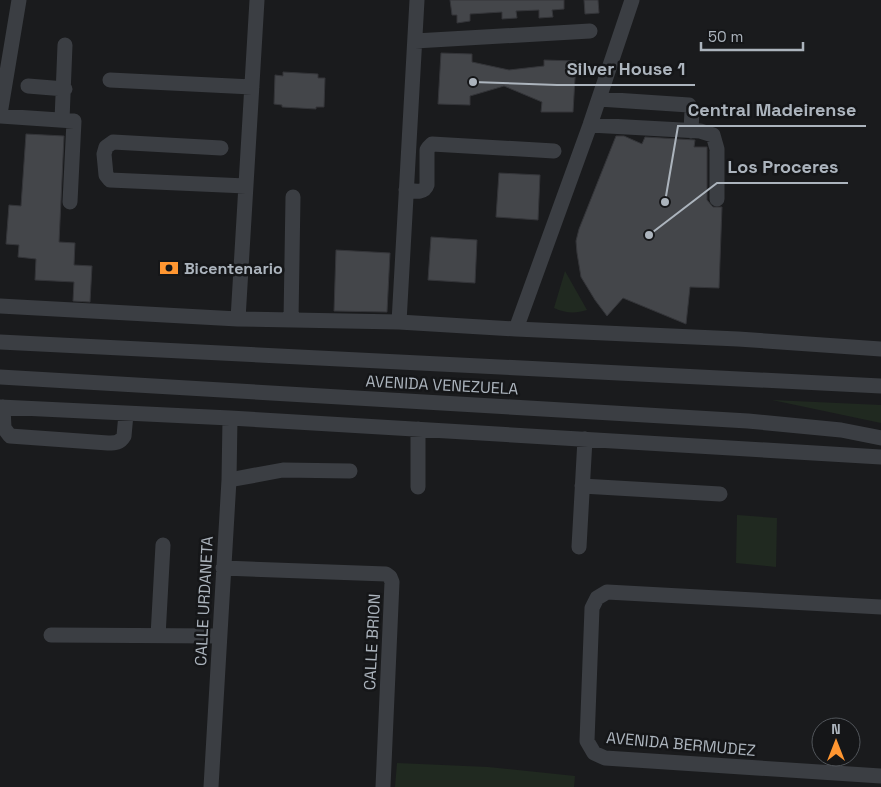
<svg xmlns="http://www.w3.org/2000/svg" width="881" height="787" font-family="'Space Grotesk',sans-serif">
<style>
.green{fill:#202920}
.building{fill:#44464a;stroke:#343539}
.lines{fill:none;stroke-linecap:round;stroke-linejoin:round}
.minor{stroke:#3b3e43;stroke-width:15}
.labels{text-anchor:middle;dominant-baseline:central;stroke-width:5;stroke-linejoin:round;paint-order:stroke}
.poi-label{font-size:16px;font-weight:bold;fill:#acb4bd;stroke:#151618;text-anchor:start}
.street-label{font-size:16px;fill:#acb4bd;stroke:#151618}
.leader{fill:none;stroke:#acb4bd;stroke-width:2}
.callout-dot{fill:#acb4bd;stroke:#151618;stroke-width:2}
.callout-label{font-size:18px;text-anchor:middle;font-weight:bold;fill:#acb4bd;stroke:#151618;stroke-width:5;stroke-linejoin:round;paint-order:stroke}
</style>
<rect width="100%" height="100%" fill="#1a1b1d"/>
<path class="green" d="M565 271 587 310C575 314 565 313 554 308Z
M772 400 881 405V423Z
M737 515 777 518 776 567 736 563Z
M397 763 488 767 575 776 574 787H395Z"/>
<path class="building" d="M450 0H564V9L552 10 553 17 539 18V10L516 11 517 18 502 19V12L470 14V21L457 23V15H452Z
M584 0H598L599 13 585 14Z
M441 53 472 54V62L509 70 544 66V60L576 61 573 112H541L542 102 504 86 470 96V105L438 104Z
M283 72 318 74V78H325L324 107H316V109L282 107V105L274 104 275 75 283 76Z
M26 134 64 136 59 242 75 243 74 265 92 266 90 302 73 301 74 282 35 280 36 259 18 257 19 245 6 244 9 205 21 206Z
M616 136H624L642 144 645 137 695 140 694 147H707V200L713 207H722L719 288 690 287 686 324 623 298 607 316 595 300 581 277 577 253 576 241 579 229Z
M499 173 540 175 538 220 496 217Z
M431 237 477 240 475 283 428 280Z
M336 250 390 253 387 312 334 311Z"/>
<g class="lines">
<path class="minor" d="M415 41 590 31
M110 80 252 87
M28 86 65 89
M599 99 689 105 692 110 691 131
M0 114 19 0
M0 116 74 121 70 202
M62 120 65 45
M590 125 700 131 713 135 717 149V199
M221 148 113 142 106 147 104 154 106 175 110 180 246 186
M406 190C414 191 424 194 427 185V150L429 147 432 144 554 151
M0 306 238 319 399 322 516 329 738 339 881 349
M238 319 257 0
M291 320 293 197
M399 322 417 0
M516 329 590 125 632 0
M0 342 881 386
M0 377 748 421 841 430 881 438
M0 407 230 418 881 457
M3 407 4 428 10 436 108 443C115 443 120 443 124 436L126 414
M418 429V487
M229 480 283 470 350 471
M582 486 720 494
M579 547 585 439
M223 568 386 574 390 577 392 582 383 787
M881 607 607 592 597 598 592 608 587 741 594 753 605 758 881 776
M51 635 219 636
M158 636 163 545
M211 787 229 480 230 418"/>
</g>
<defs>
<g id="bank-bare" transform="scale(1.5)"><path d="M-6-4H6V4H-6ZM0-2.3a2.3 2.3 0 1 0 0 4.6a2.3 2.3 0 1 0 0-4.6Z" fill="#ff9631" stroke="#151618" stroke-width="2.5" paint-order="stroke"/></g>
</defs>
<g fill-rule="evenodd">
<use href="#bank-bare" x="169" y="268"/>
</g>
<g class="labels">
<g class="poi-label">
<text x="184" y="268">Bicentenario</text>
</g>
<g class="street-label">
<text transform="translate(442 385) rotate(3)">AVENIDA VENEZUELA</text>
<text transform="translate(204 601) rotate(-87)">CALLE URDANETA</text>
<text transform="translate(372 642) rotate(-87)">CALLE BRION</text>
<text transform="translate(681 744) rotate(5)">AVENIDA BERMUDEZ</text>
</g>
</g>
<path class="leader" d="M473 82L557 85H695M665 202L678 126H866M649 235L717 183H848"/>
<g class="callout-dot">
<circle cx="473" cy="82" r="5"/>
<circle cx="665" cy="202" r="5"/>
<circle cx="649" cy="235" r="5"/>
</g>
<g class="callout-label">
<text x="626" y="75">Silver House 1</text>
<text x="772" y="116">Central Madeirense</text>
<text x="783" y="173">Los Proceres</text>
</g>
<g transform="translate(836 742)"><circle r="24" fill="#151618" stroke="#51555a"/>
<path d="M0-4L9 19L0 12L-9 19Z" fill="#ff9631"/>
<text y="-8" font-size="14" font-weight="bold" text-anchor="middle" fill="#acb4bd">N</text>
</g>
<path d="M701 42v8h102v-8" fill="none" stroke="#acb4bd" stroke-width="2.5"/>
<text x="708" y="42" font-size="15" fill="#acb4bd" stroke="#151618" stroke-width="4" paint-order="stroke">50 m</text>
</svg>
